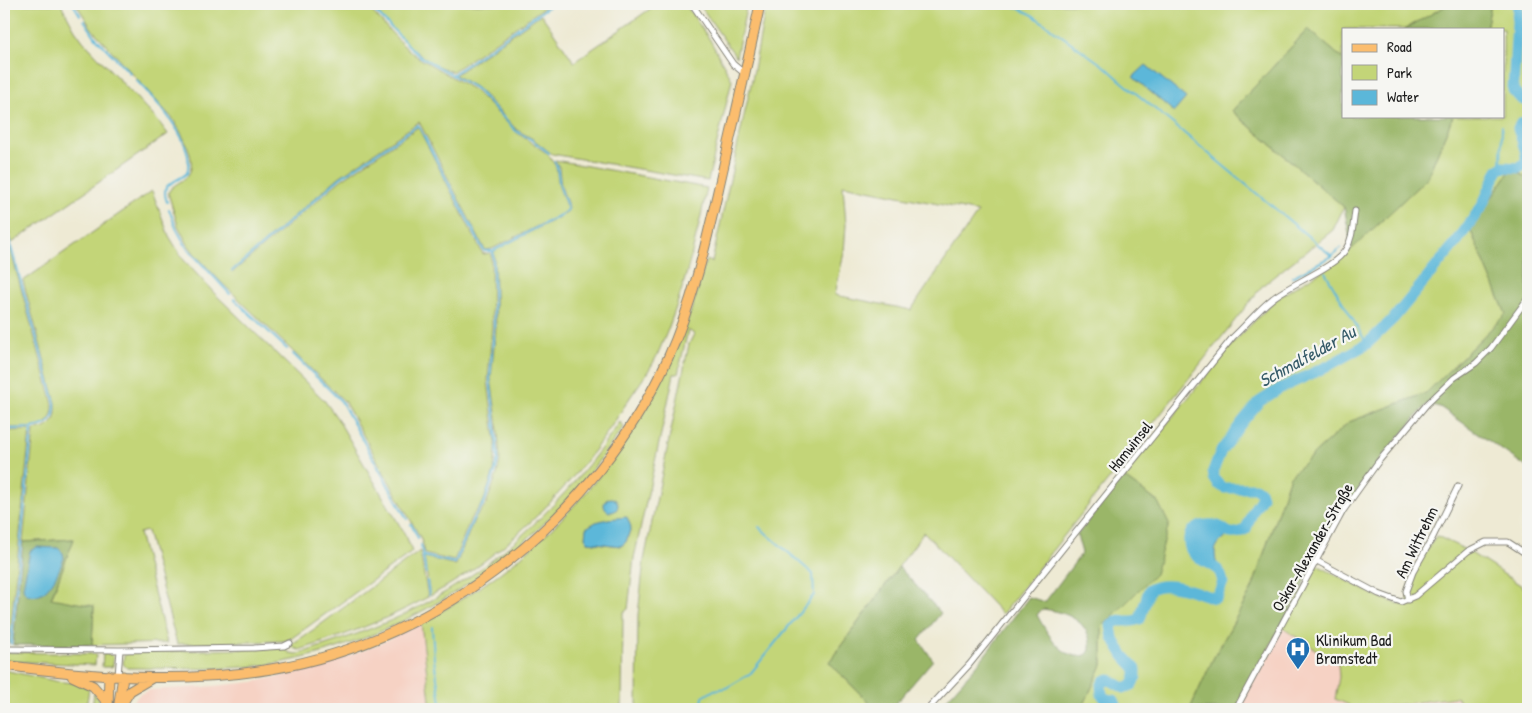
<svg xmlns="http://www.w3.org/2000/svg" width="1532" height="713" font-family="'Patrick Hand',sans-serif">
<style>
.built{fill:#f6d2c4}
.green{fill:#c3d578;stroke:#70784a;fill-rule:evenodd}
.forest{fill:#9ab668;stroke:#5b6942;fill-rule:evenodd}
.water{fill:#5bb7d9;stroke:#3c6a7a}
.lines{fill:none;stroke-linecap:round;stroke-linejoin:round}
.stream{stroke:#5bb7d9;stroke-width:2}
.river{stroke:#5bb7d9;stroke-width:11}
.minor-casing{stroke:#858378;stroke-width:7}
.primary-casing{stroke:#858378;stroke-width:11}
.minor{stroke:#fff;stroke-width:5}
.primary{stroke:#fbbd6e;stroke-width:9}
.labels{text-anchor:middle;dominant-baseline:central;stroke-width:4.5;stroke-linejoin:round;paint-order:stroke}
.street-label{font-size:16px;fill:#1c1c1c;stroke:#f6f6f2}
.poi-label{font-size:16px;fill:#1c1c1c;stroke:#f6f6f2;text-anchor:start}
.water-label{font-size:18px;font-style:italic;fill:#355a68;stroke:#f6f6f2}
</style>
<rect width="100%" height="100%" fill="#f6f6f2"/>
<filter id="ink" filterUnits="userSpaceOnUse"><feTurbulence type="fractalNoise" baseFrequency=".02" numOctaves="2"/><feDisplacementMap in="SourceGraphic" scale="10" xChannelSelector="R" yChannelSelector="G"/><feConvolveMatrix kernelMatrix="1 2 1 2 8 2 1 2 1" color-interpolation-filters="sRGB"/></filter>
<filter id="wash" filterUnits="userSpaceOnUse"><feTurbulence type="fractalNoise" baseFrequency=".0096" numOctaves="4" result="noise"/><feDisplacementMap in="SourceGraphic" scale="20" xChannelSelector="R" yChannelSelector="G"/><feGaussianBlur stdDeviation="1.12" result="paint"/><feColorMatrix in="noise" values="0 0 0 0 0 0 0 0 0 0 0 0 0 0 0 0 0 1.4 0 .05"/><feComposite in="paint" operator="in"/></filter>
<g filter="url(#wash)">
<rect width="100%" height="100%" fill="#eeead4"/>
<path class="built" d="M421 623 431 709H131L133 701 140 694 150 690 204 687 253 682 295 673 335 661 377 645Z
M1281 627 1326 654 1339 664V677L1335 699 1349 705 1351 709H1235Z
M1456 697 1466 709H1377L1381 707Z"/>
<path class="green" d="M4 4H61L75 30 83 41 159 122 168 134 12 243 4 211Z
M76 4H365L403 45 416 56 474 90 516 132 548 154 556 167 559 187 567 209 565 212 492 249 485 250 419 122 339 177 231 271 233 272 341 180 418 127 483 254 491 253 492 327 488 380 496 446 495 460 494 471 483 503 471 518 454 561 424 554 423 545 420 537 344 401 221 282 194 253 188 245 178 226 168 193C172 184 182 183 188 175 199 161 180 130 172 118L92 29Z
M370 4H549L452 72C445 69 437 66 430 62 408 48 387 24 370 4Z
M657 4H685L710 40 732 80 708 181 552 154 533 139 517 130 485 96 475 87 455 75 541 14 574 62Z
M699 4H747L736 57Z
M766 4H1449L1405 29H1343V59L1308 29 1232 111 1344 207 1333 230 1263 285 1002 614 924 532 829 662 875 709H637L638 615 644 560 689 344 694 334 688 330 678 374H674L634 558 628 609 623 613 622 709H431L421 623C464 599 506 572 542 538 622 463 680 367 706 260L712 262 753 75ZM843 185 978 212 911 310 835 295 844 252 846 225ZM631 527 626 542 621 546 588 542 585 537Z
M1491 4H1528V179L1512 168 1470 229 1506 314 1426 393 1349 422 1290 476 1252 589 1213 659 1190 709H1082L1102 665V627L1155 574 1158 502 1123 477 1235 341 1274 301 1293 288 1337 262 1427 178 1453 116H1503V29H1486Z
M555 160 707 188C695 244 682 299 659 351 652 368 639 384 629 399 587 467 537 524 472 570 458 580 444 588 430 596L424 557 456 565 474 520 486 504 497 474 500 460 497 419 491 379 496 327 494 251 567 213 569 208 561 186 559 167Z
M152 191 169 236 183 259 215 294 324 400 337 418 407 538 412 552 292 638 284 641 177 644 147 531 139 533 167 643 92 645 94 606 51 599 74 539 23 542 34 430C53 428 57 421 56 403L23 281Z
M4 227 53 404C54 432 29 427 8 428L4 425Z
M620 422 624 427C608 448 593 470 576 490 504 574 382 647 272 664 226 671 174 668 127 668L123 664 124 656 127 653 134 652 283 648 290 653 298 654C337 641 378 628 415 609 499 566 567 500 620 422Z
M4 429 8 431 30 430 9 644 4 643Z
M1437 536 1468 551 1528 590V703L1521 709H1466L1456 697 1381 707 1377 709H1351L1349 705 1335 699 1339 677 1338 664 1281 627 1317 565 1378 597 1402 605 1408 600C1406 578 1424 556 1435 537Z
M420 551 428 597C387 620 343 636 299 650L289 646 316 628Z
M4 652 96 654 95 665 4 661Z
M103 654H111L113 656V666L111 667H102Z
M4 670 55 681 74 683 89 688 86 709H76L74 707H66L65 709H4Z
M94 693 99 699 102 709H92Z"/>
<path class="forest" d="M1449 4H1491L1486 29H1405Z
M1308 29 1343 59V116H1453L1427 178 1352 249 1344 207 1232 111Z
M1512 168 1528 179V468L1440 407 1427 404 1378 462 1343 511 1236 709H1190L1213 659 1252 589 1290 476 1349 422 1426 393 1506 314 1470 229Z
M1123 477 1158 502 1169 524 1155 574 1102 627V665L1082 709H938L978 664 1029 597 1045 602 1082 553 1077 535ZM1042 609C1062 611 1087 619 1090 642 1090 645 1091 650 1088 653 1087 655 1083 656 1081 656 1062 659 1045 630 1037 615Z
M74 539 51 598 94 606 92 645H13L23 542Z
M899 567 941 613 919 640 933 660 891 709H875L829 662Z"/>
<path class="water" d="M1146 65 1186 98 1174 112 1133 77Z
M604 505a7 7 0 1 1 14 0a7 7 0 1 1-14 0Z
M627 517 631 527 626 542 621 546 588 542 585 537 586 528 596 522 608 519Z
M1204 525 1219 526 1230 533C1212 548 1213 549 1219 572 1212 567 1201 563 1195 556 1184 543 1190 531 1204 525Z
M37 547 58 548 63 553 64 558C59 571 48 599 30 595 25 594 24 592 23 587L30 551Z"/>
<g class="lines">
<path class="stream" d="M73 4 80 15
M368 4 418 55 475 88 516 131 532 140 549 153
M1009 4 1031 14 1108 69 1120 80 1332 256
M84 20 96 38 130 73
M452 75 552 4
M136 80C155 100 197 142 187 173 175 184 159 182 167 202
M1501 168 1502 126
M169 209 176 228 187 248 230 294
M4 222 55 403C55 421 50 425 32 428
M232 271 340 178 418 125 484 251H492
M1325 272 1367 344
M1292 277 1332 256 1340 248
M234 299 287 349
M293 354 341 401 407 519
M4 427 8 429 32 428 11 644
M411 524 418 538
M421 545 426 573
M423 556 455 563 473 519 484 503 495 472 498 459 495 419 490 379 494 327 493 251 566 212 568 209 560 187 557 166 554 161
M427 581 429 595
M432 627 434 660 442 709
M4 709 7 682
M701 709 703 697 714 690 726 688 750 674 814 595 813 574 759 527"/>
<path class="river" d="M1518 4 1513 90 1521 99 1528 102
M1118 709 1114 700 1106 699 1102 695 1101 686 1104 681 1110 680 1124 688 1132 685 1136 677V669L1124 656 1113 638 1111 626 1116 621H1133L1140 619 1149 590C1167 579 1195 592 1214 598L1217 597 1223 582C1222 578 1221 574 1219 571 1208 560 1187 559 1189 538 1191 526 1207 523 1218 526 1222 527 1226 532 1231 533 1237 534 1241 532 1246 529L1253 511 1262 497 1260 491 1255 488H1224L1218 484 1214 478 1213 471 1221 451 1243 421 1259 402 1279 389 1328 366 1367 344 1394 318 1458 240 1482 206 1498 170 1503 167 1519 168 1526 162V153L1518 128 1521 123 1528 121"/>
</g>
</g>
<g filter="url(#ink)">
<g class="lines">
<g class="minor-casing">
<path id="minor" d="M692 4 733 64 745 74
M1317 561 1379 594 1401 602 1415 596 1468 551 1486 542H1508L1528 555
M1408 600 1406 591 1413 572 1433 537 1458 486
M4 649 120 650 254 648 284 646 290 643
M118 676 120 650
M928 709 969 665 1233 337C1246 325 1258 310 1272 299 1291 283 1335 268 1346 249 1353 238 1353 224 1355 211
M1236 709 1343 511 1378 462 1427 404 1454 378 1476 363 1491 348 1528 298"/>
</g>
<g class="primary-casing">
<path id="primary" d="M4 665C91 677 183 684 271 669 443 640 596 516 668 358 692 305 705 248 718 191 732 129 747 66 760 4
M72 676 93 686 107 702
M119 703 123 676
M108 709 109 675
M119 709 130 691 152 678"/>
</g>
<use href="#minor" class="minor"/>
<use href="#primary" class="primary"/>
</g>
</g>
<defs>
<g id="hospital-pin" transform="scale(1.25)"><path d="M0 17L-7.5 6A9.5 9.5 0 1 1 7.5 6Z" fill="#1f6fb2" stroke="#f6f6f2"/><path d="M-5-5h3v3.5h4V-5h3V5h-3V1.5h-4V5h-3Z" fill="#fff"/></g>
</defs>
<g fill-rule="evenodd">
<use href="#hospital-pin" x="1298" y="649"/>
</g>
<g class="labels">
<g class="street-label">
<text transform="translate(1130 446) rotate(-51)">Hamwinsel</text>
<text transform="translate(1416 542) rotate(-64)">Am Wittrehm</text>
<text transform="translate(1312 547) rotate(-60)">Oskar-Alexander-Straße</text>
</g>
<g class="poi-label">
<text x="1316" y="640">Klinikum Bad<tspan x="1316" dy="18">Bramstedt</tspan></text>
</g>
<g class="water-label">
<text transform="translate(1307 356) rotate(-29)">Schmalfelder Au</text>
</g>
</g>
<rect width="1532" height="713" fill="none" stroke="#f6f6f2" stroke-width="20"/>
<rect x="1342" y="28" width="162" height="90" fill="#f6f6f2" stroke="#9f9f9c"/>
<rect x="1352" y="44" width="25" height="8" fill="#fbbd6e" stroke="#9f9f9c"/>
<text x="1387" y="52" font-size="15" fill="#1c1c1c">Road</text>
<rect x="1352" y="65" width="25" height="15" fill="#c3d578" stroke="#9f9f9c"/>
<text x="1387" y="78" font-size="15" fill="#1c1c1c">Park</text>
<rect x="1352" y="90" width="25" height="15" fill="#5bb7d9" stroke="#9f9f9c"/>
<text x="1387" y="102" font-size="15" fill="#1c1c1c">Water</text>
</svg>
